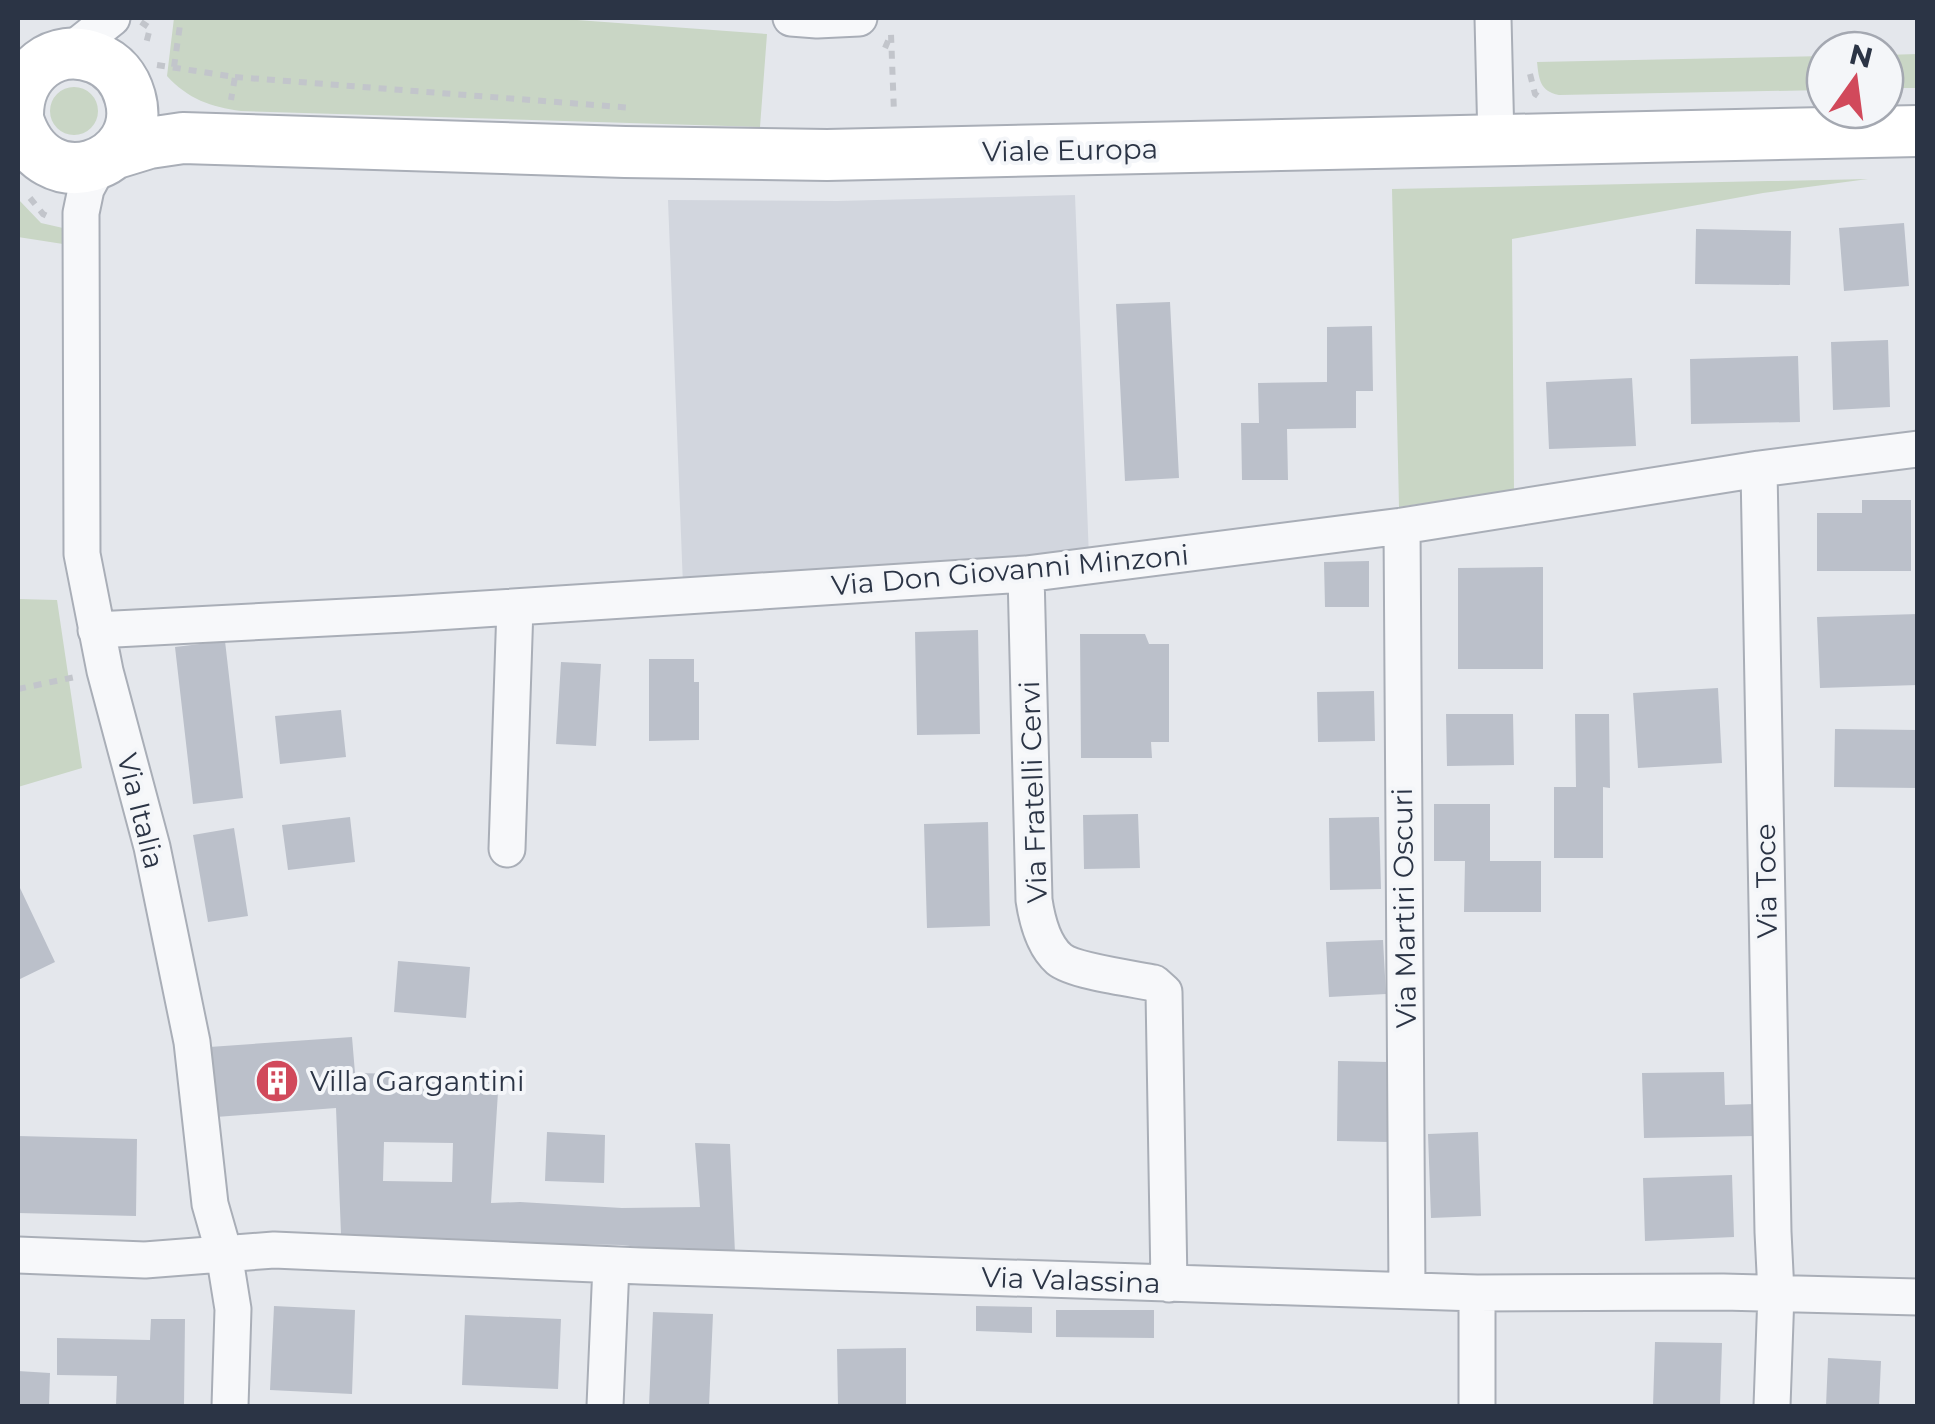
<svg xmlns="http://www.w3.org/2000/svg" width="1935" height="1424" font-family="Montserrat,sans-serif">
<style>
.built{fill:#d2d6de}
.green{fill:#c9d6c5}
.building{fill:#bbc0ca;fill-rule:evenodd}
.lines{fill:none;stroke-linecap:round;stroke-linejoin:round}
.street-casing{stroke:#a9aeb7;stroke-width:39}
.secondary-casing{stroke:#a9aeb7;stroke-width:54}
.path{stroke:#c2c5cb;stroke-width:6;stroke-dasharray:8 8;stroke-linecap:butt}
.street{stroke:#f7f8fa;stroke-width:35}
.secondary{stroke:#fff;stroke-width:50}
.labels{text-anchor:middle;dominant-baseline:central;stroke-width:8;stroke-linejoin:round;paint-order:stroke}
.street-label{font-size:28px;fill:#2b3445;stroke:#f4f6f9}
.poi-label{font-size:28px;fill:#2b3445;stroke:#f4f6f9;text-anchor:start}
</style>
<rect width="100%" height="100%" fill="#e4e7ec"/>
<path class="built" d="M1075 195 1089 558 683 586 668 200 837 201Z"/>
<path class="green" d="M174 18H550L767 34 760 127 241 111C211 107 188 99 167 76Z
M1917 54V88H1885V55Z
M1825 56V90L1559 95C1540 91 1539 80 1537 62Z
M50 111a24 24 0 1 1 48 0a24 24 0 1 1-48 0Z
M1868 179 1763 193 1512 239 1514 490 1399 507 1392 189Z
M18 199 41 223 63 228V244L18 237Z
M18 599 57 600 82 768 18 787Z"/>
<path class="building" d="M1904 223 1909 286 1844 291 1839 228Z
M1696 229 1791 231 1790 285 1695 284Z
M1170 302 1179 478 1125 481 1116 304Z
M1372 326 1373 391H1356V428L1287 429 1288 480H1242L1241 423H1259L1258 383 1327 382V327Z
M1888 340 1890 407 1833 410 1831 342Z
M1798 356 1800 422 1691 424 1690 359Z
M1632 378 1636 446 1549 449 1546 382Z
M1862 500H1911V571H1817V513H1862Z
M1369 561V607H1325L1324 562Z
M1543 567V669H1458V568Z
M1918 614V685L1820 688 1817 617Z
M978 630 980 734 917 735 915 632Z
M1080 634H1145L1149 644H1169V742H1151L1152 758H1081Z
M225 641 243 798 193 804 175 647Z
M649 659H694V682H699V740L649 741Z
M561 662 601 664 596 746 556 744Z
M1718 688 1722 763 1638 768 1633 693Z
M1374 691 1375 741 1318 742 1317 692Z
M341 710 346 757 280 764 275 716Z
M1446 714H1513L1514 765 1447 766Z
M1575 714H1609L1610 788 1603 787V858H1554V787H1576Z
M1835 729 1918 730V788L1834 787Z
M1434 804H1490V861H1541V912H1464L1465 861H1434Z
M1138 814 1140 868 1084 869 1083 815Z
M350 817 355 862 288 870 282 825Z
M1379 817 1381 889 1330 890 1329 818Z
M988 822 990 926 927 928 924 824Z
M234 828 248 916 208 922 193 835Z
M20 888 55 962 18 980V890Z
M1383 940 1386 994 1329 997 1326 942Z
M398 961 470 967 466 1018 394 1012Z
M352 1037 355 1073 499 1076 491 1203 520 1202 622 1208 700 1207 695 1143 730 1144 735 1253 671 1251 622 1245 512 1243 341 1234 336 1108 216 1117 195 1048ZM384 1142 453 1143 452 1182 383 1181Z
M1338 1061 1389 1062V1142L1337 1141Z
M1724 1072 1725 1105 1755 1104 1756 1136 1644 1138 1642 1073Z
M547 1132 605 1135 604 1183 545 1181Z
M1478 1132 1481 1216 1431 1218 1428 1134Z
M18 1136 137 1139 136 1216 18 1213Z
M1732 1175 1734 1237 1645 1241 1643 1178Z
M274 1306 355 1310 352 1394 270 1390Z
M976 1306 1032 1307V1333L976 1331Z
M1056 1310H1154V1338L1056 1337Z
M653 1312 713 1314 709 1406H649Z
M465 1315 561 1319 558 1389 462 1385Z
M151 1319H185L184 1406H116L117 1376 57 1375V1338L150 1340Z
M1655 1342 1722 1343 1720 1406H1653Z
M906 1348V1406H838L837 1349Z
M1828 1358 1881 1361 1879 1406H1826Z
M18 1371 50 1373 49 1406H18Z"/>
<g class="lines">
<g class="street-casing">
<path id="street" d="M791 18 817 20 859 18
M1493 18 1496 141
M68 53 112 18
M100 163 86 189 81 213 82 554 105 671 152 847 192 1042 210 1204 224 1253 233 1309 230 1406
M1759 469 1773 1232 1776 1293 1772 1406
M1402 526 1407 1290
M1026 574 1034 900C1037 920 1043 945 1059 959 1073 971 1134 979 1154 983L1164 992 1169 1284
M96 630 405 614 1026 574 1402 526 1759 469 1918 449
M507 849 515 607
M18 1255 145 1260 274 1250 641 1266 1477 1293 1723 1292 1918 1297
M1477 1293V1406
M605 1406 611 1265"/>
</g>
<g class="secondary-casing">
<path id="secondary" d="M18 115C18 72 54 42 96 58 114 65 125 79 130 97 149 165 44 205 18 119
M113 154 149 143 183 138 625 152 827 155 1918 131"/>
</g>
<path class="path" d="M141 22 150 28 146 44
M885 48 891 34 894 113
M157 65 235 77 231 100
M174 67 181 18
M1530 74 1535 94 1541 98
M235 77 633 108
M30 198 43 214 49 217
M18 689 75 677"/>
<use href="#street" class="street"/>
<use href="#secondary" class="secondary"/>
</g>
<defs>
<g id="building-disc" transform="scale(2.25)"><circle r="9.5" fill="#d1495b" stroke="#f4f6f9"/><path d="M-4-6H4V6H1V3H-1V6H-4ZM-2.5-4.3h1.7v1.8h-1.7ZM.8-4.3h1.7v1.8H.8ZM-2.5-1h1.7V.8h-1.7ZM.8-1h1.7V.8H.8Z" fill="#fff"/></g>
</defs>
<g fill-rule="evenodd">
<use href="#building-disc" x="277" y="1081"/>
</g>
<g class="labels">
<g class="street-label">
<text transform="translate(1070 150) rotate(-1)">Viale Europa</text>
<text transform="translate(1010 570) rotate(-5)">Via Don Giovanni Minzoni</text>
<text transform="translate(1033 792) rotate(-92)">Via Fratelli Cervi</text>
<text transform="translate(141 811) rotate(76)">Via Italia</text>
<text transform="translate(1766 881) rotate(-91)">Via Toce</text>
<text transform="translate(1404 908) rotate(-91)">Via Martiri Oscuri</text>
<text transform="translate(1071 1280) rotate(2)">Via Valassina</text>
</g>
<g class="poi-label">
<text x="310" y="1081">Villa Gargantini</text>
</g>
</g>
<rect width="1935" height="1424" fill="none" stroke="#2b3445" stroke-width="40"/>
<g transform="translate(1855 80) rotate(14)"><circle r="48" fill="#f4f6f9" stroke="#a4a8b1" stroke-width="2.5"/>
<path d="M0-8L18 38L0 25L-18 38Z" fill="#d1495b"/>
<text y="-15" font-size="28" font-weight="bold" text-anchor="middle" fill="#2b3445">N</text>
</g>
</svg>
